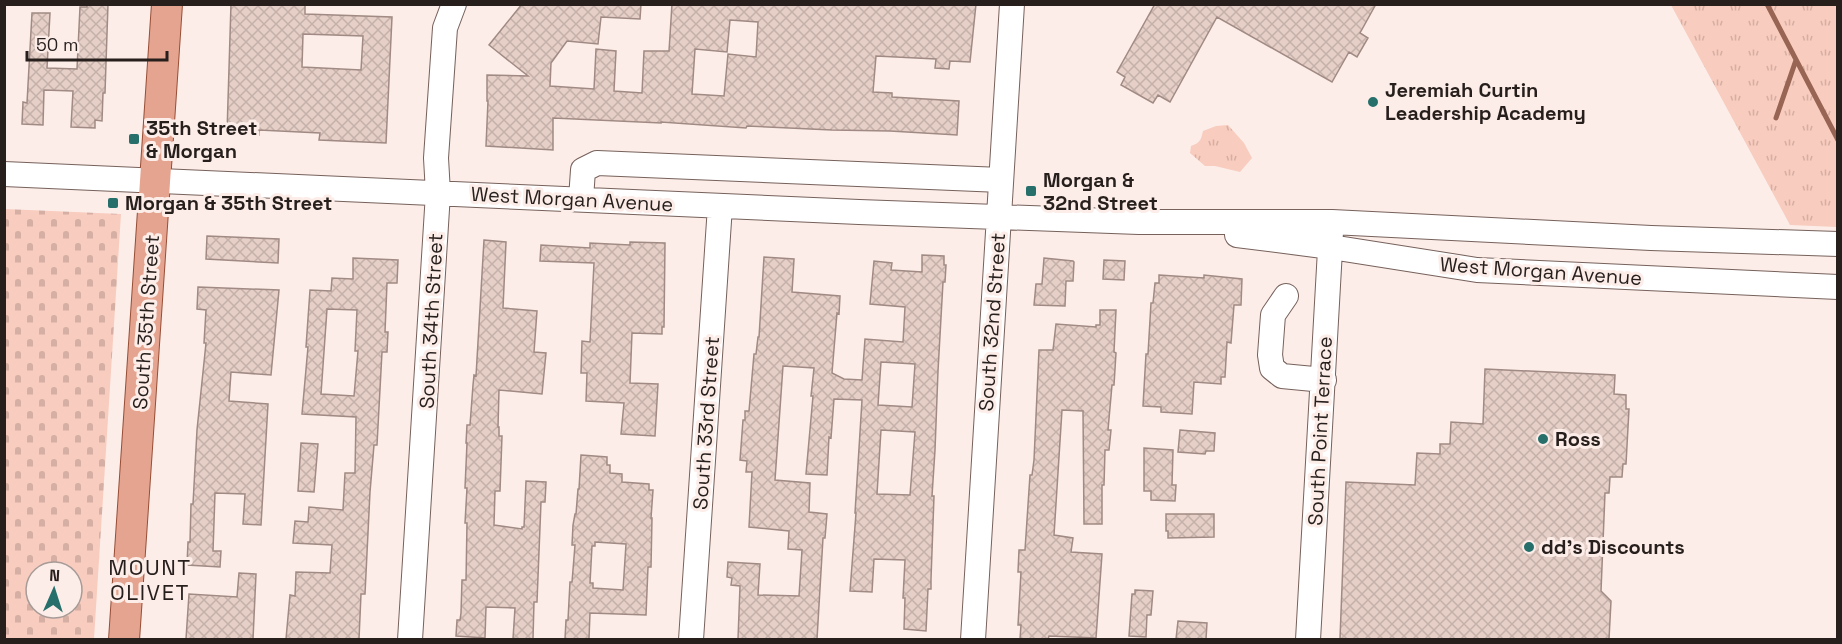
<svg xmlns="http://www.w3.org/2000/svg" width="1842" height="644" font-family="'Space Grotesk',sans-serif">
<style>
.cemetery{fill:url(#cemetery-stones);fill-rule:evenodd}
.park{fill:url(#park-tufts)}
.lines{fill:none;stroke-linecap:round;stroke-linejoin:round}
.stream{stroke:#986453;stroke-width:5}
.building{fill:url(#building-cross-hatch);stroke:#a08a83;stroke-width:1.5;fill-rule:evenodd}
.minor-casing{stroke:#76615b;stroke-width:26}
.major-casing{stroke:#974e36;stroke-width:32}
.minor{stroke:#fff;stroke-width:24}
.major{stroke:#e5a48f;stroke-width:30}
.poi-dot{fill:#266f6a;stroke:#fcede9;stroke-width:2}
.labels{text-anchor:middle;dominant-baseline:central;stroke-width:6;stroke-linejoin:round;paint-order:stroke}
.poi-label{font-size:20px;font-weight:bold;fill:#271f1c;stroke:#fcede9;text-anchor:start}
.street-label{font-size:20px;fill:#271f1c;stroke:#fcede9}
.quarter-label{font-size:22px;letter-spacing:1.5px;fill:#271f1c;stroke:#fcede9}
</style>
<defs>
<pattern id="cemetery-stones" width="16" height="16" patternUnits="userSpaceOnUse" patternTransform="scale(1.5)"><rect width="16" height="16" fill="#f8ccbe"/><path d="M2 7V4a2 2 0 0 1 4 0v3zM10 15v-3a2 2 0 0 1 4 0v3z" fill="#d5afa3"/></pattern>
<pattern id="park-tufts" width="24" height="20" patternUnits="userSpaceOnUse" patternTransform="scale(1.5)"><rect width="24" height="20" fill="#f8ccbe"/><path d="M3 7l-1-3M5 7V3M7 7l1-3M15 17l-1-3M17 17v-4M19 17l1-3" fill="none" stroke="#d5afa3"/></pattern>
<pattern id="building-cross-hatch" width="8" height="8" patternUnits="userSpaceOnUse" patternTransform="scale(1.5)"><rect width="8" height="8" fill="#e6cfc7"/><path d="M0 0l8 8M0 8l8-8" fill="none" stroke="#c5b1aa"/></pattern>
</defs>
<rect width="100%" height="100%" fill="#fcede9"/>
<path class="cemetery" d="M5 209 121 214 94 639H5ZM36 572H72V608H36Z"/>
<path class="park" d="M1671 5H1837V227L1790 225Z
M1228 125 1244 143 1252 158 1240 172 1215 166H1205L1190 153 1191 146C1200 143 1201 140 1203 131L1216 126Z"/>
<g class="lines">
<path class="stream" d="M1767 4 1838 140
M1776 118 1796 60"/>
</g>
<path class="building" d="M87 4H108L105 93H103L102 121 95 120V128L71 127 73 91 44 90 43 125 22 124 23 102 27 103 32 13H50L47 68 77 69 80 7H87Z
M231 4H305V14L392 17 386 143 319 140 320 133 259 130V135L227 133ZM303 34 363 36 361 70 302 67Z
M522 4H641L640 19 601 17 598 44 567 41 551 63 550 86 594 89 596 49 616 51 614 91 642 93 644 51H669L672 4H976L970 62 950 61 949 69 935 68 936 59 876 56 873 92 892 93V97L959 101 957 135 890 131 832 130 747 126 746 128 661 122V123L553 118V150L486 146 488 101H487V75L528 76 489 45ZM730 20 758 22 756 57 728 54 724 96 692 94 695 49 727 52Z
M1155 4H1376L1360 33 1368 38 1357 57 1349 52 1332 82 1217 17 1170 102 1158 95 1153 103 1121 85 1125 77 1117 72Z
M207 236 279 239 278 263 206 259Z
M484 240 506 242 503 308 537 311 534 352 546 353 542 394 499 390 498 427H499V436H502L500 491H495L494 525 522 529V527H524L526 481 546 482 545 502H541L537 602H534L533 639H513L515 608 486 607 485 638 456 636 457 620H460L461 613 462 580H466L467 523H465L467 488H465L467 443H466L467 425H470L473 385 474 375 476 376Z
M630 242 665 243 664 327H662V334L632 333 630 383 658 384 655 436 621 434 624 403 586 401 587 373H581L582 341 590 342 594 263 540 261 541 245 590 248V243L630 245Z
M922 255 944 256V265H946L945 282H943L938 371 935 450 932 496H934L931 579V589H928L926 631 904 629 905 598H903L905 560 874 559 872 592 850 591 856 513H855L862 400 834 399 831 438 829 437 827 475 806 474 813 396H811L814 368 783 366 775 480 810 483 809 512 827 514 825 538H823L817 639H738L740 586 731 585 732 578 727 577 728 562 760 564 758 595 799 596 802 550 788 549 789 531 749 527 752 472H746L747 461 740 460 743 420H745V411H749L754 354H756L758 337H759L764 257 794 259 792 292 840 296 839 314 837 313 832 373 844 379 862 380 865 339 903 342 905 307 870 304 874 261 892 263 891 270 922 272ZM881 362 915 364 912 407 878 405ZM881 430 915 432 910 495 877 494Z
M353 258 398 260 397 283H387L385 332H388L387 352H382L377 445H374L370 492 365 594H361L359 639H286L290 595 295 596 296 572 330 573 332 545 293 543 295 521 308 522 309 507 343 510 345 473H355L356 417 302 414 308 347H306L310 290 331 291 332 278 353 279ZM327 309 357 310 355 351H358L354 396 321 394Z
M1044 258 1073 261 1074 262 1073 281H1066L1065 306 1034 305 1036 284H1042Z
M1104 260 1125 261 1124 280 1103 279Z
M1159 275 1204 278V275L1242 279 1241 305H1234L1231 343 1227 342 1225 377H1221V384L1194 382 1192 414 1161 412V407L1143 406 1146 354H1148L1151 303H1153L1155 283H1159Z
M198 287 279 290 271 375 231 372 229 401 268 404 261 525 243 524 245 494 215 493 213 551H221L220 567 187 565 188 542H190L191 504H193L197 430 206 343H204L206 310 197 309Z
M1100 310H1116L1114 352 1116 353 1114 385H1112L1108 430H1111L1109 450H1105L1104 485H1102V524H1084L1083 411 1062 410 1054 535 1073 538 1071 552 1102 554 1096 638 1049 636 1048 639H1020L1021 625H1018L1021 572H1018L1019 550H1025L1030 475H1032L1034 460 1039 350H1053L1056 324 1096 327V325H1100Z
M1485 369 1615 375 1614 394 1626 395V409H1629L1626 464H1623L1622 477H1610L1609 493H1605L1601 591 1611 601 1609 639H1340L1346 482 1415 485 1417 453 1440 454V444H1450L1451 422 1483 424Z
M1180 430 1215 433 1214 451H1206L1205 454 1178 452Z
M301 443 318 444 314 492 298 491Z
M1144 448 1173 450 1172 485H1176L1175 501 1151 500V491H1144Z
M581 455 607 457V465H610V473L622 474V482L649 484V490H653L651 518H652L651 567H648L646 615 590 613 589 639H565L566 620H568L570 582H572L575 545H572L573 525 575 514H576L578 489H579ZM595 542 626 544 623 590 593 588V583H590L592 546H595Z
M1166 514H1214V537L1168 538V531H1166Z
M239 573 256 574 253 639H186L189 594 237 597Z
M1135 590 1153 591 1151 615H1147L1146 637 1129 636 1132 594H1135Z
M1178 621 1207 623 1206 639H1176Z"/>
<g class="lines">
<g class="minor-casing">
<path id="minor" d="M4 174 859 212 1139 222H1332L1651 238 1838 244
M581 199 583 170 597 163 1001 180
M1237 235 1331 247 1477 270 1838 287
M1286 296 1273 315 1270 355 1272 368 1282 376 1324 380
M410 640 438 193 436 158 445 28 454 4
M691 640 720 206
M973 640 1012 4
M1308 640 1331 232"/>
</g>
<g class="major-casing">
<path id="major" d="M124 640 167 4"/>
</g>
<use href="#minor" class="minor"/>
<use href="#major" class="major"/>
</g>
<g class="poi-dot">
<circle cx="1373" cy="102" r="6"/>
<rect x="128" y="133" width="12" height="12" rx="3"/>
<rect x="1025" y="185" width="12" height="12" rx="3"/>
<rect x="107" y="197" width="12" height="12" rx="3"/>
<circle cx="1543" cy="439" r="6"/>
<circle cx="1529" cy="547" r="6"/>
</g>
<g class="labels">
<g class="poi-label">
<text x="1385" y="90">Jeremiah Curtin<tspan x="1385" dy="23">Leadership Academy</tspan></text>
<text x="146" y="128">35th Street<tspan x="146" dy="23">&amp; Morgan</tspan></text>
<text x="1043" y="180">Morgan &amp;<tspan x="1043" dy="23">32nd Street</tspan></text>
<text x="125" y="203">Morgan &amp; 35th Street</text>
<text x="1555" y="439">Ross</text>
<text x="1541" y="547">dd's Discounts</text>
</g>
<g class="street-label">
<text transform="translate(572 199) rotate(3)">West Morgan Avenue</text>
<text transform="translate(1541 271) rotate(4)">West Morgan Avenue</text>
<text transform="translate(431 321) rotate(-87)">South 34th Street</text>
<text transform="translate(146 322) rotate(-86)">South 35th Street</text>
<text transform="translate(992 322) rotate(-86)">South 32nd Street</text>
<text transform="translate(706 423) rotate(-86)">South 33rd Street</text>
<text transform="translate(1320 431) rotate(-87)">South Point Terrace</text>
</g>
<g class="quarter-label">
<text x="150" y="567">MOUNT<tspan x="150" dy="25">OLIVET</tspan></text>
</g>
</g>
<rect width="1842" height="644" fill="none" stroke="#271f1c" stroke-width="12"/>
<g transform="translate(54 590) rotate(3)"><circle r="28" fill="#fcede9" stroke="#a79b97" stroke-width="1.5"/>
<path d="M0-4.5L10 22L0 15L-10 22Z" fill="#266f6a"/>
<text y="-9" font-size="16" font-weight="bold" text-anchor="middle" fill="#271f1c">N</text>
</g>
<path d="M27 51v9h140v-9" fill="none" stroke="#271f1c" stroke-width="3"/>
<text x="36" y="51" font-size="18" fill="#271f1c" stroke="#fcede9" stroke-width="4.5" paint-order="stroke">50 m</text>
</svg>
